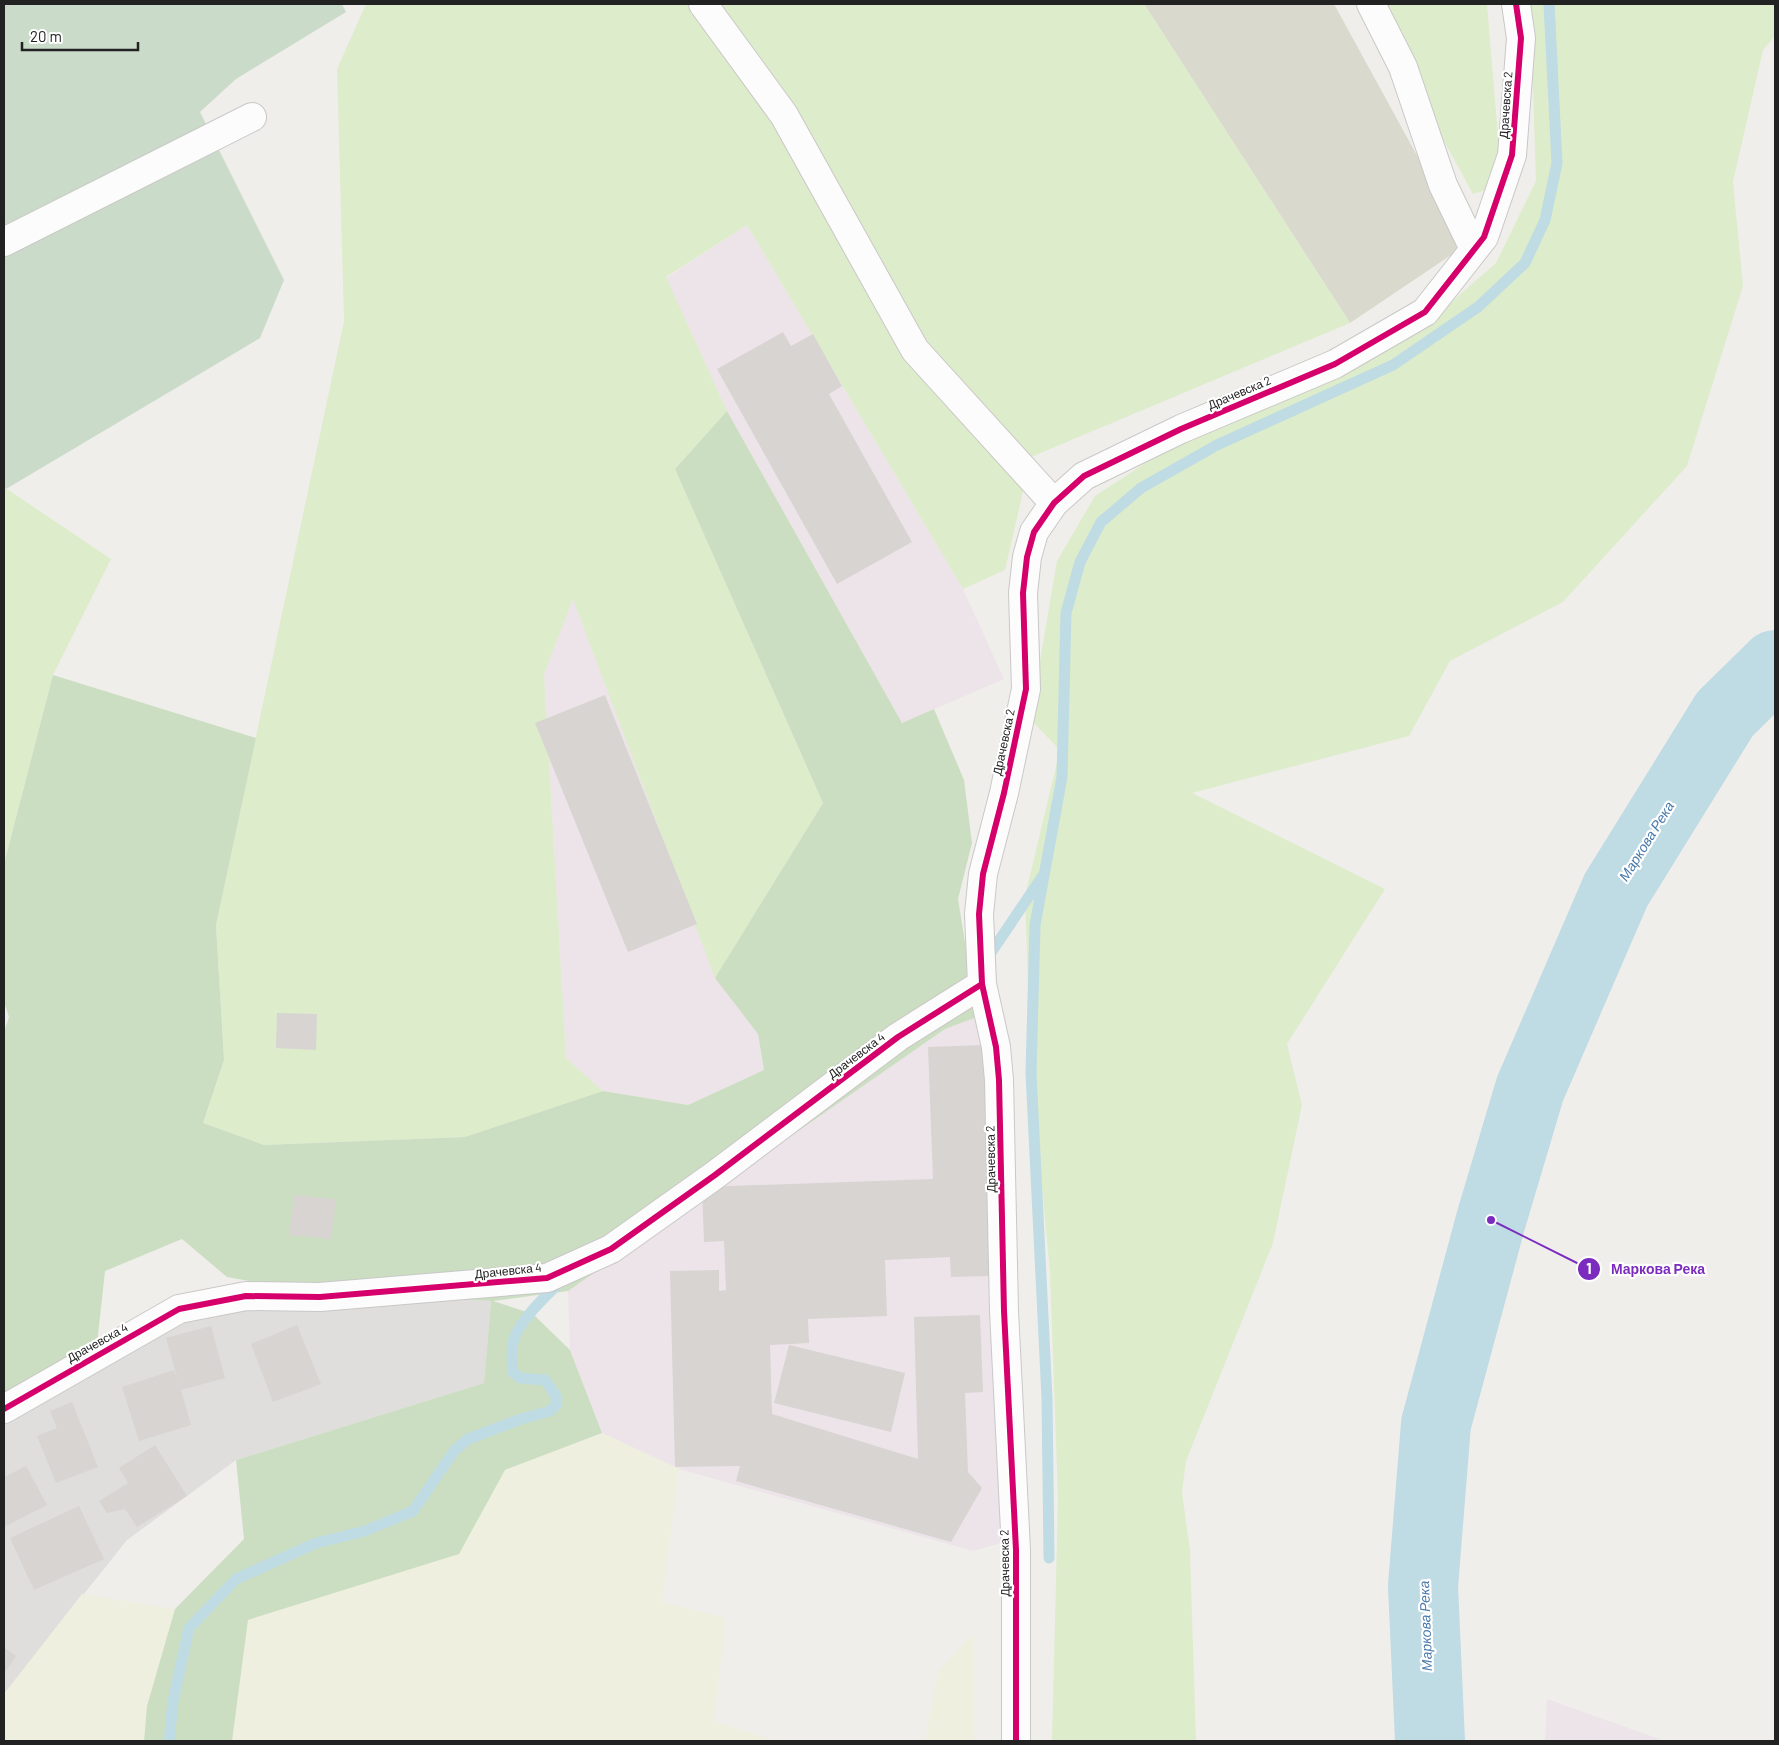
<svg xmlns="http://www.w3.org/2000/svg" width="1779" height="1745" font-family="Barlow,sans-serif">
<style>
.residential{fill:#dfdedc}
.industrial{fill:#ede4e9}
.construction{fill:#d9d9cd}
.farmland{fill:#efefdf}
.grass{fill:#ddeccb}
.forest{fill:#cbdec1}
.cemetery{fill:#cadbca}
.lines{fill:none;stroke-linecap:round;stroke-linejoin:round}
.stream{stroke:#bfdbe3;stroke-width:11}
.river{stroke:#bfdbe3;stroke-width:70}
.building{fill:#d7d4d2}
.minor-casing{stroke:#c9c8c7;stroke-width:30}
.minor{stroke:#fdfcfc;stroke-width:28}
.cycleway-casing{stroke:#fff;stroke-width:9}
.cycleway{stroke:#d6006c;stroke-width:6}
.labels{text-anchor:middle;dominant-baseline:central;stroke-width:4.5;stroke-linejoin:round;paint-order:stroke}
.street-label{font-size:12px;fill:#222;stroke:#fff}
.water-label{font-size:14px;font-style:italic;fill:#4a7aab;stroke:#fff}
.leader{fill:none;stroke:#7b2cbf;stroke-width:2}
.callout-dot{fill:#7b2cbf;stroke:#fff;stroke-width:2}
.mark-label{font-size:15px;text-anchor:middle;font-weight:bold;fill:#fff}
.callout-label{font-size:14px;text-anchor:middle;font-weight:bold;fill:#7b2cbf;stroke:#fff;stroke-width:4.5;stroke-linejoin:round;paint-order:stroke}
</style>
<rect width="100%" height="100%" fill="#f0eeeb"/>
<path class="residential" d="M316 1293 491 1301 484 1383 236 1460 127 1540 4 1694V1424L41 1398 202 1313Z"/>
<path class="industrial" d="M747 225 963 589 1004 679 902 723 727 411 666 278Z
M573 598 758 1035 764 1070 688 1105 603 1091 566 1058 544 674Z
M977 1017 983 1025 1005 1542 973 1551 679 1469 602 1433 570 1350 568 1291 945 1029Z
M1547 1699 1665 1741H1545Z"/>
<path class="construction" d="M1144 4H1334L1466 245 1350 323Z"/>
<path class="farmland" d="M602 1433 679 1469 662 1602 726 1618 714 1721 776 1741H232L248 1620 458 1554 505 1470Z
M82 1594 175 1609 147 1706 144 1741H4V1694Z
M973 1633V1741H925L938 1672Z"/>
<path class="grass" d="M366 4H1144L1350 323 1031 457 1005 570 963 589 747 225 666 277 727 411 675 469 823 803 715 978 573 599 544 674 566 1058 603 1091 465 1137 264 1145 203 1123 224 1060 216 925 344 321 337 69Z
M1373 4H1487L1502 185 1473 194 1427 110Z
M1523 4H1775V36L1763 50 1733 182 1743 286 1687 466 1563 602 1450 661 1409 736 1192 793 1385 889 1287 1044 1302 1105 1273 1243 1186 1461 1182 1492 1190 1551 1196 1741H1052L1058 1498 1050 1272 1031 1073 1025 896 1060 750 1030 719 1057 561 1095 496 1182 439 1431 320 1496 263 1536 181 1532 58Z
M4 487 111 559 53 675 4 864Z"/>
<path class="forest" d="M727 411 902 723 934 709 964 780 972 843 958 899 977 1017 945 1029 568 1291 493 1301 533 1314 570 1350 602 1433 505 1470 459 1554 248 1620 232 1741H144L147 1706 175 1609 244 1539 236 1460 484 1383 491 1301 316 1293 227 1277 182 1239 105 1271 97 1344 41 1398 4 1424V1032L9 1017 4 1002V864L53 675 256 738 216 925 224 1060 203 1123 264 1145 465 1137 603 1091 688 1105 764 1070 758 1034 715 978 823 803 675 469Z"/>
<path class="cemetery" d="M4 4H342L346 12 236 79 200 112 284 280 260 338 6 489 4 487Z"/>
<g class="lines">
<path class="stream" d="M988 957 1042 877
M1049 1558 1047 1398 1031 1073 1035 925 1062 777 1066 613 1080 562 1101 522 1141 488 1217 445 1393 365 1478 307 1525 263 1545 220 1557 163 1549 4
M169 1741 173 1701 189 1628 236 1579 316 1543 365 1531 413 1511 454 1451 468 1439 521 1419 550 1411 556 1405V1396L545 1380 520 1378 513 1372C512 1362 511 1346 515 1336 525 1315 544 1298 561 1281"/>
<path class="river" d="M1430 1741 1423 1586 1436 1424 1491 1220 1530 1089 1616 890 1725 714 1775 665"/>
</g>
<path class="building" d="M783 332 791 346 813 334 842 386 829 394 912 542 837 584 717 369Z
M605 695 697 924 628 952 535 723Z
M277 1013 317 1014 316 1050 276 1048Z
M984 1045 992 1276 951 1277 950 1257 885 1260 887 1316 808 1319 809 1343 770 1345 772 1414 918 1459 914 1317 980 1315 983 1392 965 1393 968 1472 982 1488 951 1542 736 1481 740 1466 675 1467 670 1271 719 1270V1291L726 1290 724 1241 704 1242 702 1187 933 1179 928 1047Z
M294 1195 336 1199 331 1239 289 1235Z
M297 1325 321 1384 273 1402 251 1344Z
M211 1326 225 1378 181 1390 191 1425 139 1441 122 1387 174 1370 178 1380 166 1338Z
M789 1345 905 1373 891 1432 774 1403Z
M72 1402 98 1467 56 1483 37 1436 57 1428 50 1411Z
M155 1445 187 1496 137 1527 125 1509 107 1513 99 1501 128 1483 119 1468Z
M26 1466 47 1505 4 1527V1477Z
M79 1506 104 1559 34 1590 10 1538Z
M4 1647 16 1656 4 1674Z"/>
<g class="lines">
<g class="minor-casing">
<path id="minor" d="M703 4 784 115 915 350 1054 503
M1371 4 1403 67 1443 185 1474 249
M4 242 252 117
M4 1409 179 1309 246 1296 320 1297 547 1278 611 1249 715 1175 898 1037 982 984
M1016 1741V1550L1004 1311 999 1080 996 1047 982 984 979 914 983 874 1004 793 1026 689 1023 593 1027 557 1034 532 1054 503 1084 476 1181 429 1335 364 1425 312 1484 237 1512 155 1521 38 1516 4"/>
</g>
<use href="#minor" class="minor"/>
<g class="cycleway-casing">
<path id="cycleway" d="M4 1409 179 1309 246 1296 320 1297 547 1278 611 1249 715 1175 898 1037 982 984
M1016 1741V1550L1004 1311 999 1080 996 1047 982 984 979 914 983 874 1004 793 1026 689 1023 593 1027 557 1034 532 1054 503 1084 476 1181 429 1335 364 1425 312 1484 237 1512 155 1521 38 1516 4"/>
</g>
<use href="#cycleway" class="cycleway"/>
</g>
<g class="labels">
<g class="street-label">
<text transform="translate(1505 105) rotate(-86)">Драчевска 2</text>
<text transform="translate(1239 392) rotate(-23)">Драчевска 2</text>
<text transform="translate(1003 742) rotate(-78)">Драчевска 2</text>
<text transform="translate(856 1055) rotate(-37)">Драчевска 4</text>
<text transform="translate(990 1159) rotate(-91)">Драчевска 2</text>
<text transform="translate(508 1270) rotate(-6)">Драчевска 4</text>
<text transform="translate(97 1342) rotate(-29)">Драчевска 4</text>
<text transform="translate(1004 1563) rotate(-91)">Драчевска 2</text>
</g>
<g class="water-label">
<text transform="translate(1646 841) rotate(-58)">Маркова Река</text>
<text transform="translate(1425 1626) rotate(-92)">Маркова Река</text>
</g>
</g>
<path class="leader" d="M1491 1220L1589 1269"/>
<g class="callout-dot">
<circle cx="1491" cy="1220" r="5"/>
<circle cx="1589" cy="1269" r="12"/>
</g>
<g class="mark-label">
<text x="1589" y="1274">1</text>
</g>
<g class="callout-label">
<text x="1658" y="1274">Маркова Река</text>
</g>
<rect width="1779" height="1745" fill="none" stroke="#222222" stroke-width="10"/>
<path d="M22 42v8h116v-8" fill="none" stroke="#222222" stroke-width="2.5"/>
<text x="30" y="42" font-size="15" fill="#222222" stroke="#ffffff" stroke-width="4" paint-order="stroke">20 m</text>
</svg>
